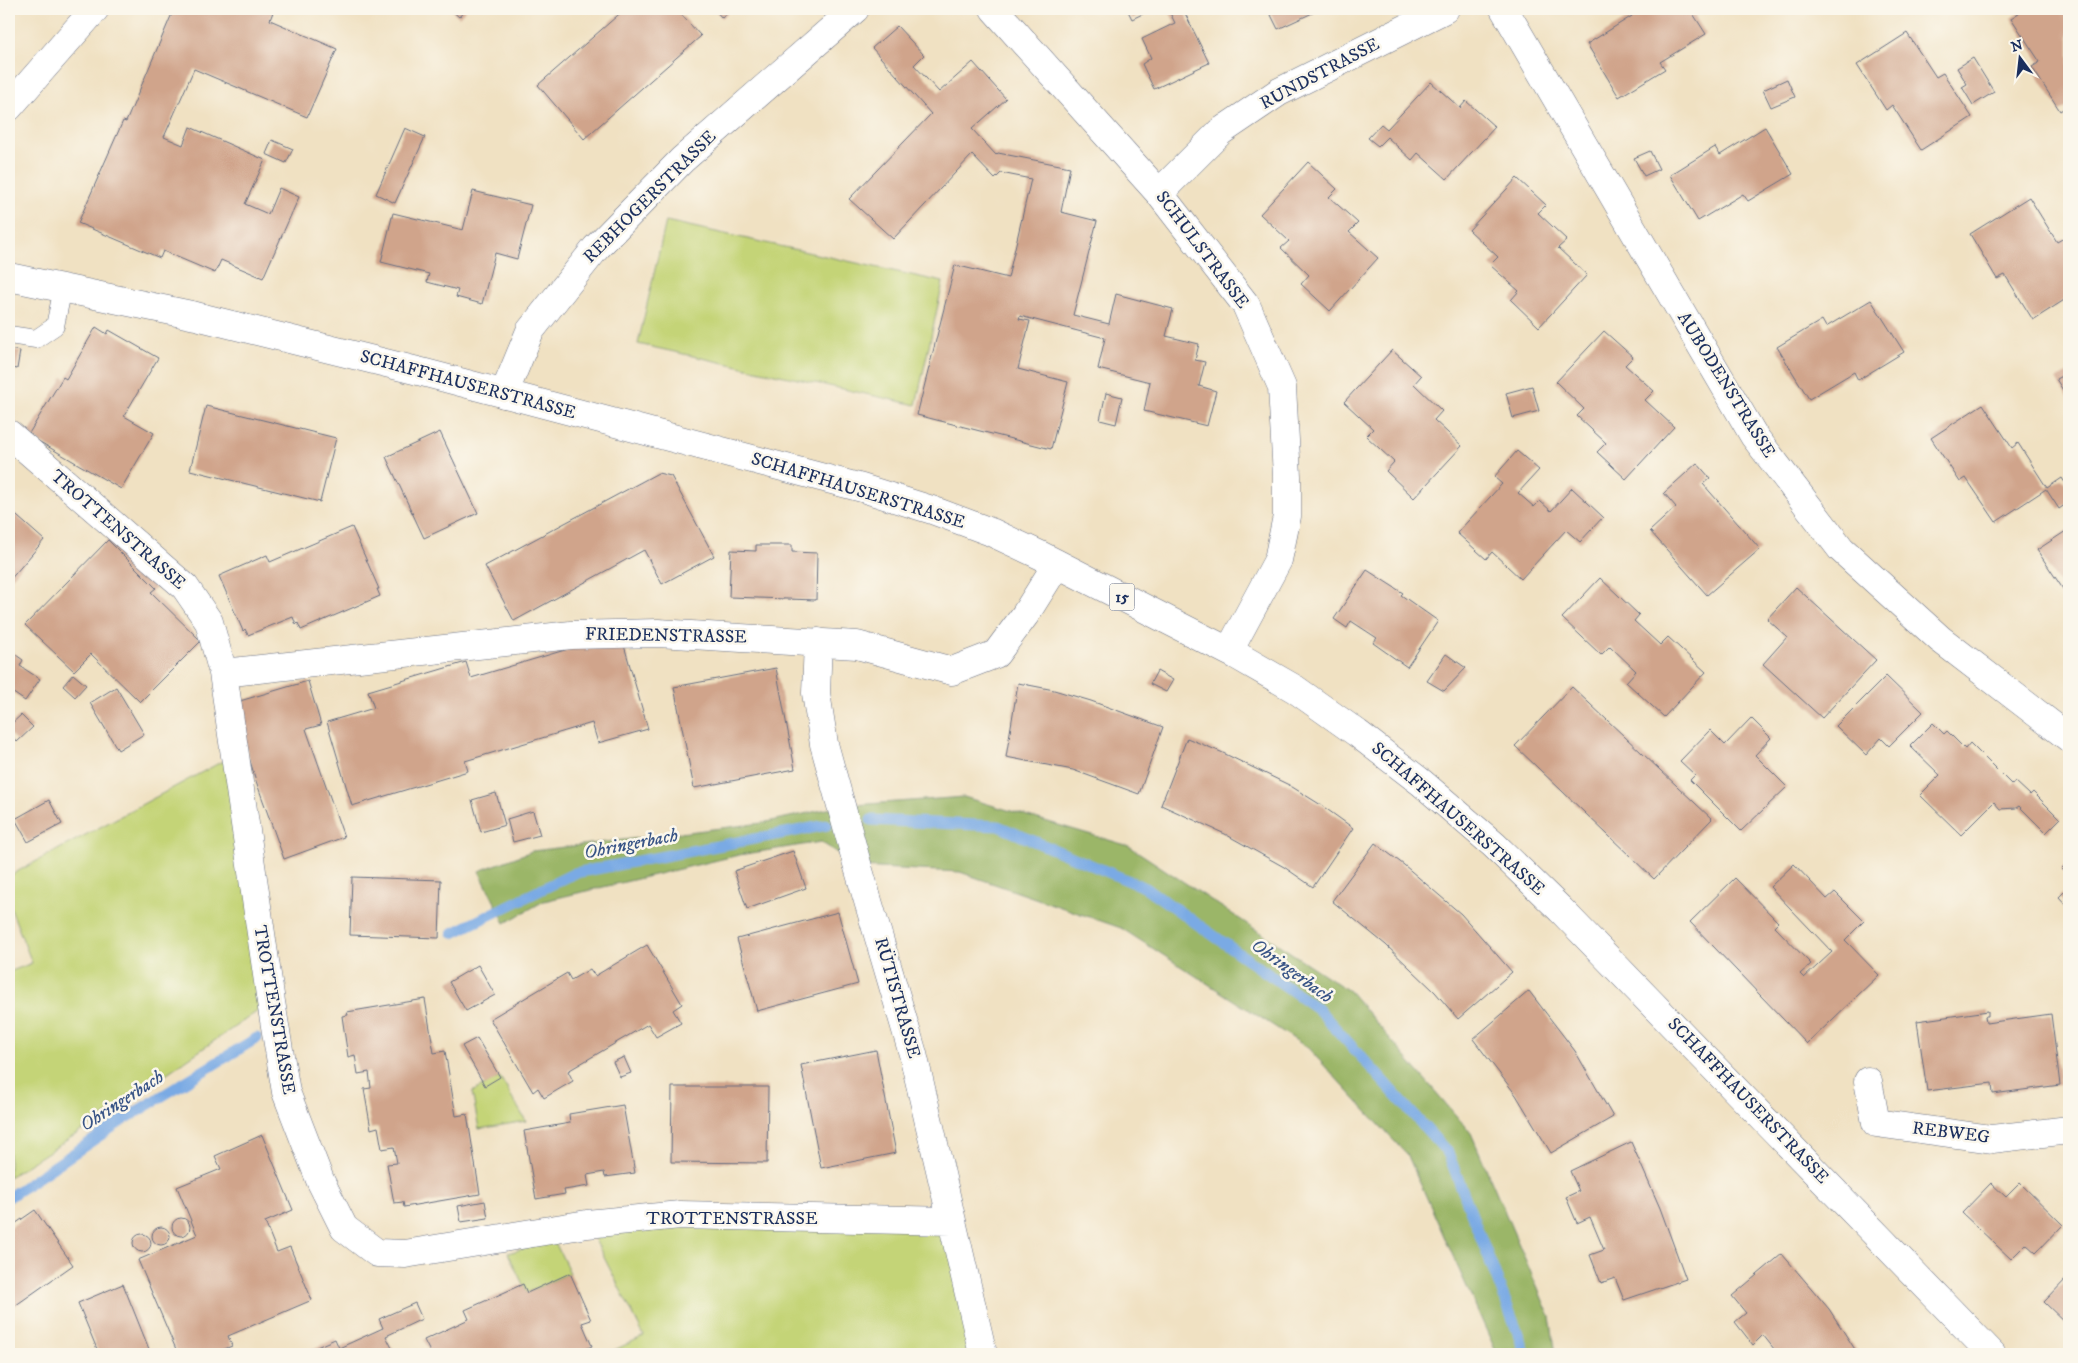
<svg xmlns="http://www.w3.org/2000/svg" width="2078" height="1363" font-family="'IM FELL DW Pica',serif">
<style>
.green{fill:#c4d477;stroke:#70826a}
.forest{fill:#9bb668;stroke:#5b7263}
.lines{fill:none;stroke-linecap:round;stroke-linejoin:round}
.stream{stroke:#7aaae4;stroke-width:11}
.building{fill:#d0a48b}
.lane-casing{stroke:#666d81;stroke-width:19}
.street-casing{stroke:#666d81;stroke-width:29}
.primary-casing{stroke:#666d81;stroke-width:29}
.lane{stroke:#fff;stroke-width:18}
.street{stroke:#fff;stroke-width:28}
.primary{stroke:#fff;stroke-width:28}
.labels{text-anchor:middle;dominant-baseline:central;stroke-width:5;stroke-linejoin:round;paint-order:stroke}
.shield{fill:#fbf7ec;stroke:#5e6b89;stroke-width:1}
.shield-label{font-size:16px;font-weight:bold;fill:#1b2f5e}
.street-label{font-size:18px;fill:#1b2f5e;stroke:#fbf7ec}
.water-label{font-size:19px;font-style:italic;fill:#385486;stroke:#fbf7ec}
</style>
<rect width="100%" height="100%" fill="#fbf7ec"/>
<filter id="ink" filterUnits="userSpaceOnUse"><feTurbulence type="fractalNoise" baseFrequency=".02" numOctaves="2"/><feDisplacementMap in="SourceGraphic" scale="10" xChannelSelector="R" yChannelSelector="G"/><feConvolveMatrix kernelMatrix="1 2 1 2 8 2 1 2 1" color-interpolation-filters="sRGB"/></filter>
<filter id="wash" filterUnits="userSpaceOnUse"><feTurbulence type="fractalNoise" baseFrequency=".0096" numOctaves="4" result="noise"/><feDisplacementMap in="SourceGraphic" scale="20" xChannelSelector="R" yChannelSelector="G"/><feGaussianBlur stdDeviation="1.12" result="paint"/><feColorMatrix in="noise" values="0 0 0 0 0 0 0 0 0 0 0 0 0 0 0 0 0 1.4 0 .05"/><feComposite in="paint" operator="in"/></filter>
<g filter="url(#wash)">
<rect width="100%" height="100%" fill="#f0e1c2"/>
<path class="green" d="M666 221 943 282 916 405 638 344Z
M234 755 271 1002 97 1121 9 1177V972L32 963 9 904V876Z
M500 1077 526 1121 479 1129 472 1092Z
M952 1221 983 1354H606L644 1336 587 1224Z
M554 1240 570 1273 527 1293 508 1253Z"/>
<path class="forest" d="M964 797 1129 846 1349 991 1471 1133 1550 1317 1556 1354H1497L1408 1156 1308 1048 1121 928 960 872 858 867 821 842 739 855 544 901 505 923 479 871 532 851 762 823 841 806Z"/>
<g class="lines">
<path class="stream" d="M871 820 998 826 1146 888 1318 1009 1448 1153 1526 1354
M453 933 575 873 827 825
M9 1197 123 1120 257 1038"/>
</g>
<g id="blocks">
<path class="building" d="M174 9H248L253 11 254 9H267L273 12 270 20 337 49 307 117 194 69 164 137 183 145 190 127 265 160 245 204 268 214 279 188 299 197 263 278 221 260 215 273 163 251 160 258 78 223 123 121 126 122Z
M450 9H466L459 17Z
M625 9H676L701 36 584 139 538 85Z
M714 9H732L722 18Z
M1127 9H1153L1132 19Z
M1168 9H1183L1209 63 1154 89 1142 64 1151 58 1142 39 1175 23Z
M1268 9H1321L1278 29Z
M1628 9H1690L1706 34 1660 62 1665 69 1619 97 1587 44 1632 16Z
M2025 9H2069V105L2060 111 2032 67 2040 62 2011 18Z
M897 26 924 55 914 65 939 92 973 62 1006 99 972 129 996 155 998 153 1070 167 1061 212 1097 221 1073 315 1109 324 1116 294 1173 309 1166 336 1199 344 1195 360 1205 362 1199 386 1216 391 1207 426 1144 411 1150 382 1098 369 1105 338 1020 316 1019 319 1030 321 1018 369 1068 382 1051 449 917 415 955 265 1008 278 1031 179 1001 173 995 179 972 155 893 239 849 199 931 114 872 48Z
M1907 33 1936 77 1943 73 1972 117 1921 150 1892 105 1886 110 1857 65Z
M1973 58 1994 92 1973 105 1962 87 1967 84 1957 68Z
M1787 79 1795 97 1771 107 1763 90Z
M1431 82 1460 108 1466 101 1495 127 1447 179 1418 153 1412 160 1387 137 1378 146 1368 138 1381 124 1387 129Z
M1765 127 1793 174 1748 201 1743 194 1698 221 1670 175 1715 147 1720 155Z
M405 128 425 137 395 203 376 194Z
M272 140 293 149 286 163 266 154Z
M1650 151 1659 169 1644 176 1634 158Z
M1308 162 1337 189 1329 197 1358 223 1349 232 1378 258 1330 311 1301 284 1309 275 1281 248 1289 241 1260 214Z
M1517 178 1546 205 1538 213 1567 240 1558 248 1587 275 1539 327 1511 300 1519 291 1490 265 1498 257 1469 230Z
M473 191 531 205 517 259 495 253 482 304 456 297 458 290 427 282 429 274 381 262 393 213 463 230Z
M2029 197 2057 242 2064 238 2069 246V297L2033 320 2005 275 1997 279 1970 234Z
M1871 300 1904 352 1858 380 1854 372 1809 399 1777 347 1822 320 1826 327Z
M96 327 107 334 109 330 158 358 124 416 154 433 121 489 28 435 63 377 66 379Z
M1604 331 1633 357 1625 365 1654 391 1645 400 1674 427 1626 479 1597 452 1606 443 1577 416 1584 409 1556 382Z
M9 349 20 351 17 369 9 367Z
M1392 350 1421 376 1414 384 1442 411 1434 420 1462 446 1414 498 1386 471 1394 462 1366 436 1373 429 1344 402Z
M2069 372V400L2056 379Z
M1532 386 1539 411 1513 418 1506 393Z
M1106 393 1122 397 1116 424 1100 420Z
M1983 404 2012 448 2018 443 2047 488 2062 478 2069 489V502L2059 509 2046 489 1996 522 1966 478 1960 482 1931 438Z
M206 406 336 438 320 502 190 470Z
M440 432 478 513 424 538 386 457Z
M1517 451 1539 470 1518 493 1534 507 1540 501 1551 511 1572 488 1603 517 1580 542 1566 530 1521 579 1492 552 1486 559 1457 533 1502 484 1494 477Z
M1697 463 1710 478 1703 484 1760 549 1707 595 1650 531 1676 507 1664 493Z
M658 473 671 476 714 556 662 584 644 550 514 621 485 566Z
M9 509 44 540 9 581Z
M352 527 379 589H377L380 596 301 630 298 623 296 625 293 617 248 635 245 629 243 631 219 576 267 555 270 562Z
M2069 529V593L2067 595 2037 550Z
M108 540 156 588 151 592 201 641 140 702 91 654 74 671 25 625Z
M756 545H792V552L817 553 816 600 729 597 731 550 756 551Z
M1367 570 1403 593 1401 595 1438 621 1407 667 1373 643 1377 638 1351 621 1347 628 1334 619Z
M1600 578 1639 615 1634 621 1660 645 1668 637 1706 672 1664 717 1626 682 1636 671 1610 646 1601 655 1562 618Z
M1796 587 1876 660 1822 718 1763 664 1787 637 1767 619Z
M623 642 648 729 598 743 592 723 465 761 468 771 352 806 327 722 374 708 368 691 466 662 471 678 575 647Z
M9 650 23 660 20 666 40 679 25 701 9 690Z
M1446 654 1466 668 1444 691 1427 681Z
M776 668 795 769 694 788 674 687Z
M1157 671 1173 680 1166 692 1150 684Z
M73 674 86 685 75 697 63 686Z
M1886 676 1923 712 1889 746 1881 738 1866 755 1836 726Z
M308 681 321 725 306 729 344 837 284 859 256 781 233 703Z
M1018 683 1054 690 1091 701 1163 727 1139 794 1073 770 1006 757Z
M116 687 144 734 118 750 90 703Z
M1572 687 1712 819 1654 879 1515 746Z
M21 715 33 727 17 742 9 733V726Z
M1751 718 1771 738 1755 755 1787 787 1741 831 1690 780 1695 775 1680 761 1710 730 1725 745Z
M1933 723 1944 734 1947 731 1965 749 1970 743 2012 785 2015 781 2030 795 2033 792 2060 819 2046 833 2019 806 2016 808 2000 809 1994 802 1961 835 1920 795 1940 775 1910 746Z
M1187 738 1221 752 1289 785 1321 805 1353 828 1313 887 1284 867 1225 834 1161 805Z
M496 793 505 825 481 832 472 800Z
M49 800 62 824 28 842 15 819Z
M533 811 540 835 513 842 507 819Z
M1375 843 1404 865 1461 914 1512 972 1458 1019 1435 992 1386 945 1332 901Z
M793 851 806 888 747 909 734 871Z
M9 856 14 869 9 871Z
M2069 861V877L2061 869Z
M1794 864 1827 899 1835 892 1864 921 1845 940 1879 975 1807 1044 1690 922 1735 878 1778 922 1774 926 1811 964 1800 974 1804 978 1832 952 1770 887Z
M352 877 441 880 439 938 350 935Z
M2069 887V908L2059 897Z
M838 912 858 984 757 1011 737 939Z
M647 945 682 1004 673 1010 681 1023 656 1037 648 1024 568 1071 573 1081 544 1098 538 1088 533 1092 490 1019 567 973 571 980 590 969 595 976Z
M478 965 495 995 466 1011 449 982Z
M1529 991 1575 1051 1613 1117 1551 1153 1516 1095 1473 1039Z
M425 999 434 1053 445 1051 456 1116 467 1114 480 1194 404 1207 403 1202 394 1203 387 1164 397 1163 394 1147 382 1149 378 1127 371 1129 364 1089 371 1088 369 1072 358 1074 355 1055 348 1057 342 1016 348 1015 347 1012Z
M1988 1011V1016H1985L1986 1023 2051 1014 2060 1085 1993 1094 1992 1083 1927 1091 1917 1021Z
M477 1038 500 1077 485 1086 462 1046Z
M876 1050 896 1153 821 1168 801 1065Z
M624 1057 631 1073 620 1077 613 1062Z
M672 1087H768L767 1163 671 1162Z
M623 1105 635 1173 605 1177 604 1172 587 1175 589 1186 564 1190 565 1194 536 1199 524 1131 570 1123 569 1114Z
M262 1135 293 1210 265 1222 277 1252 290 1247 312 1300 228 1336 232 1346 212 1354H178L138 1260 197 1235 177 1187 221 1169 215 1156Z
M1631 1142 1660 1208 1686 1279 1624 1300 1615 1278 1601 1283 1590 1255 1604 1250 1590 1217 1577 1223 1566 1197 1579 1191 1570 1171Z
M1991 1183 2006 1197 2020 1183 2063 1225 2036 1253 2026 1244 2011 1259 1962 1213Z
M485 1201 488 1218 461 1222 458 1206Z
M35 1210 73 1265 9 1310V1228Z
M172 1227a9 9 0 1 1 18 0a9 9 0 1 1-18 0Z
M152 1236a9 9 0 1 1 18 0a9 9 0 1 1-18 0Z
M133 1243a9 9 0 1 1 18 0a9 9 0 1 1-18 0Z
M1782 1254 1829 1309 1858 1354H1778L1763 1335 1753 1345 1735 1322 1746 1313 1732 1296Z
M570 1273 591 1320 582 1323 592 1346 574 1354H431L424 1340 469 1319 465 1310 523 1284 527 1293Z
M2069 1276V1326L2044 1302Z
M123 1284 151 1354H99L78 1303Z
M415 1303 422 1319 386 1336 395 1354H301L335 1339 339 1348 383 1328 379 1319Z"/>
</g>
</g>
<g filter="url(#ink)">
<use href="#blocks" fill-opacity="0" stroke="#666d81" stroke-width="1"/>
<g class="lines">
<g class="lane-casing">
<path id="lane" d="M9 335 36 339 55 326 63 288"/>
</g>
<g class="street-casing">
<path id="street" d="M994 9 1159 193 1246 305 1282 387 1287 476V516L1278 560 1229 651
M1504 9 1754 436 1841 549 1940 639 2069 738
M9 107 95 9
M1159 193 1220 132 1279 92 1445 9
M504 394 530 331 596 248 682 160 855 9
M9 434 185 587 209 622 223 673 271 1002 286 1092 320 1180 344 1228 377 1253 405 1254 587 1224 680 1215 952 1221
M818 642 816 693 824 744 858 867 913 1054 983 1354
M223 673 571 635 658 633 857 645 952 671 996 654 1025 615 1057 564
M1868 1081 1876 1123 1992 1139 2069 1130"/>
</g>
<g class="primary-casing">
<path id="primary" d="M9 277 196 316 422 372 862 488 932 510 991 532 1040 555 1236 655 1295 689 1357 733 1422 783 1494 845 1561 910 1992 1354"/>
</g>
<use href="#lane" class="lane"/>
<use href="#street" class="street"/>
<use href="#primary" class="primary"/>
</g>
</g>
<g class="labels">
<rect class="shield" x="1109.5" y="583.5" width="25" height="27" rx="4"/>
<g class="shield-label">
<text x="1122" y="597">15</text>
</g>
<g class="street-label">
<text transform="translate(1320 74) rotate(-28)">RUNDSTRASSE</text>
<text transform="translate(650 197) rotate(-45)">REBHOGERSTRASSE</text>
<text transform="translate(1202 250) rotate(53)">SCHULSTRASSE</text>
<text transform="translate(468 385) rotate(15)">SCHAFFHAUSERSTRASSE</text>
<text transform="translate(1726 385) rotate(58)">AUBODENSTRASSE</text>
<text transform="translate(858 491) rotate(17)">SCHAFFHAUSERSTRASSE</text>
<text transform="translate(118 530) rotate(41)">TROTTENSTRASSE</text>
<text transform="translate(666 636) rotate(1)">FRIEDENSTRASSE</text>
<text transform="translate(1458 819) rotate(41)">SCHAFFHAUSERSTRASSE</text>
<text transform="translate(897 998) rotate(74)">RÜTISTRASSE</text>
<text transform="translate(274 1010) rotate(80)">TROTTENSTRASSE</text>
<text transform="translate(1748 1101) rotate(46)">SCHAFFHAUSERSTRASSE</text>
<text transform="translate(1951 1133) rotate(7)">REBWEG</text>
<text x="732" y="1219">TROTTENSTRASSE</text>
</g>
<g class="water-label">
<text transform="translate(631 844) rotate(-11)">Ohringerbach</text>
<text transform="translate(1292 971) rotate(36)">Ohringerbach</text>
<text transform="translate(122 1101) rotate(-33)">Ohringerbach</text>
</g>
</g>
<rect width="2078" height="1363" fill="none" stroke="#fbf7ec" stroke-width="30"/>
<g transform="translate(2020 58) rotate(345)" stroke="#fbf7ec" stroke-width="4" paint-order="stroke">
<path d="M0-4L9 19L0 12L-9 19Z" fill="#1b2f5e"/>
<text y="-8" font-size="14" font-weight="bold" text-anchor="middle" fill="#1b2f5e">N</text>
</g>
</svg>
